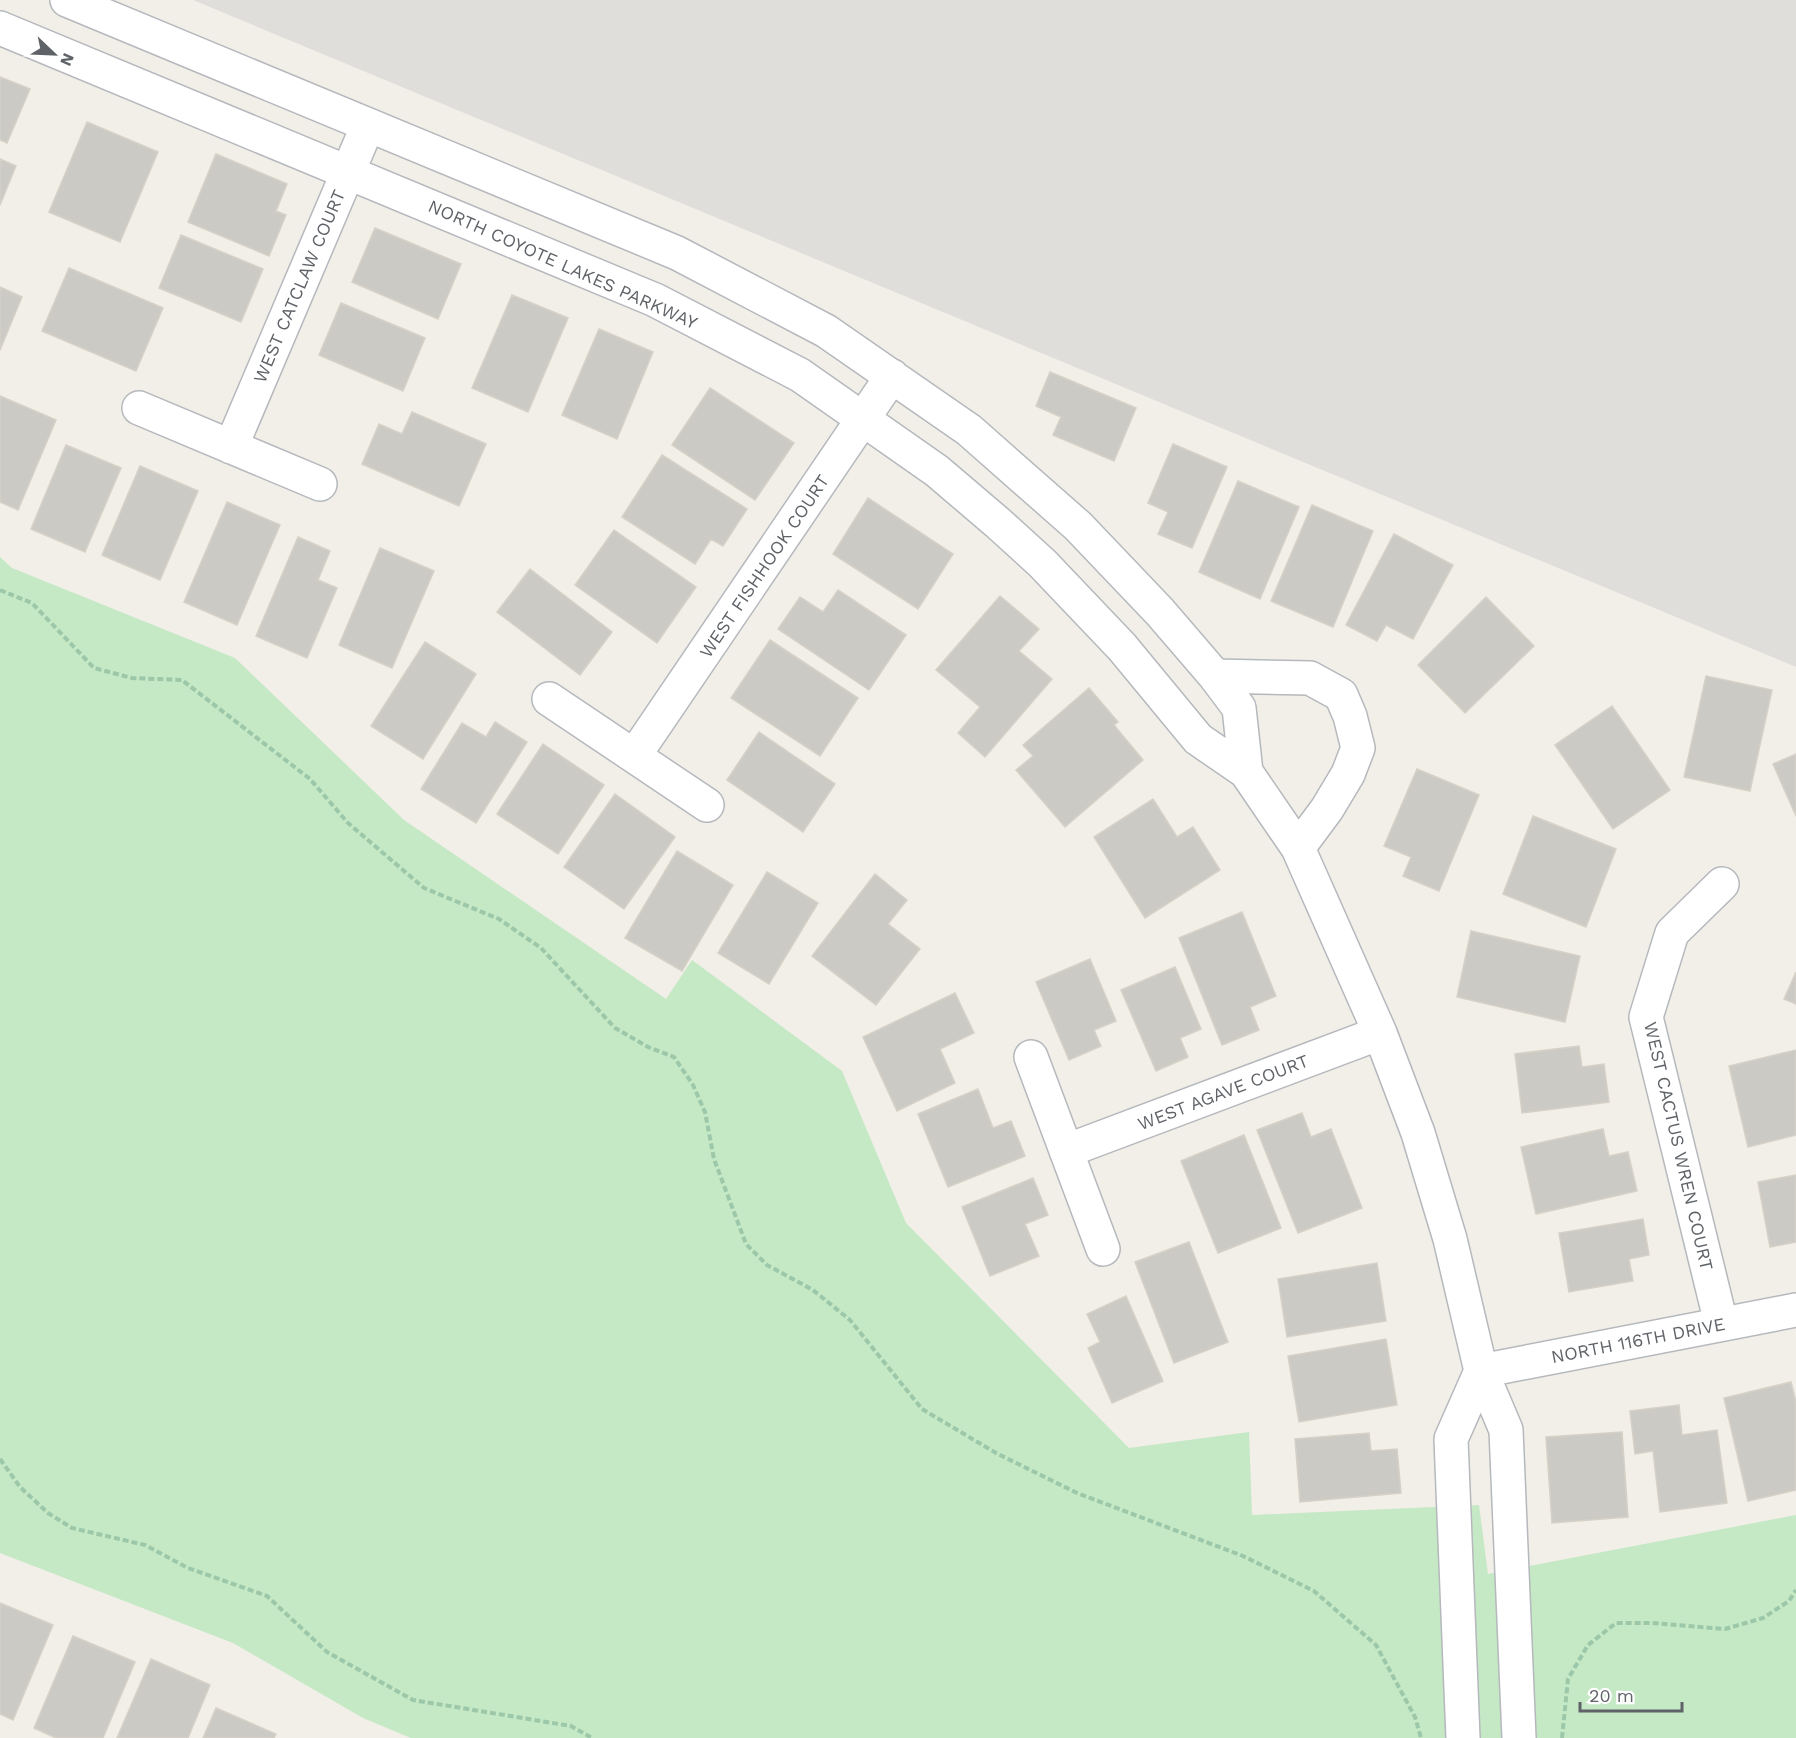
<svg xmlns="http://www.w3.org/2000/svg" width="1796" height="1738" font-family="'Work Sans',sans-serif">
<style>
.industrial{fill:#e0deda}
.green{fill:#c5e8c5}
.building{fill:#cccac5;stroke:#d6d1c6;stroke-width:1.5}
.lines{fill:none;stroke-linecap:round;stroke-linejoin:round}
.minor-casing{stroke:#b5b8bc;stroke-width:36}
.path{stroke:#9cc7a9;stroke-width:4;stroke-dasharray:6 3;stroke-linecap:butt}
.minor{stroke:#fff;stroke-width:33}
.labels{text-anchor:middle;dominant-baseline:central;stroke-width:6;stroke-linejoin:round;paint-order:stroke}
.street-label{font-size:18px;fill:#5f6368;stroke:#fff}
</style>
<rect width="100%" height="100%" fill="#f1efe8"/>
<path class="industrial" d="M193 0H1796V667Z"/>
<path class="green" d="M0 557 12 568 235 658 404 820 666 999 692 960 842 1071 906 1223 1129 1448 1249 1432 1252 1515 1479 1505 1488 1574 1796 1515V1738H411L363 1718 233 1643 0 1553Z"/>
<path class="building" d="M0 77 30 89 7 143 0 140Z
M87 122 158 152 120 242 49 212Z
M216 154 287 184 276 211 286 215 269 256 188 222Z
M0 159 16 166 0 205Z
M375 228 461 264 438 319 352 282Z
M181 235 263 269 241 322 159 288Z
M69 268 163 308 136 371 42 331Z
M0 287 22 297 0 350Z
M512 295 568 318 528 412 472 388Z
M341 303 425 338 403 391 319 355Z
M599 329 653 352 617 439 562 415Z
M1050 372 1136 408 1114 461 1053 435 1061 417 1036 406Z
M710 388 794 443 755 500 672 445Z
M0 396 56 420 18 510 0 502Z
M412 412 486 444 459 506 362 464 379 424 402 434Z
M1173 444 1227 467 1192 548 1158 534 1168 512 1148 503Z
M66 445 121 468 85 552 31 529Z
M662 455 747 509 723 546 711 539 695 564 622 517Z
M140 466 198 491 160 580 102 555Z
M1238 481 1299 507 1260 599 1199 572Z
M868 498 953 554 918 609 833 554Z
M227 502 280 525 237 625 184 602Z
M1312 505 1373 531 1333 627 1271 601Z
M614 530 696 587 657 643 575 585Z
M1394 534 1453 565 1413 639 1386 625 1377 641 1346 625Z
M298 537 330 551 318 580 337 588 307 658 256 636Z
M380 548 434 571 392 668 339 645Z
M530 569 612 632 580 675 497 612Z
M838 590 906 635 869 690 778 629 800 597 823 612Z
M1000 596 1039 629 1019 651 1052 679 985 757 958 733 980 707 936 670Z
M1486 597 1534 646 1465 713 1418 665Z
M770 640 858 698 820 756 731 698Z
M425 642 476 674 423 759 371 726Z
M1706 676 1772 690 1750 791 1684 777Z
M1089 688 1118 722 1114 725 1143 760 1065 827 1016 770 1033 756 1023 745Z
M1612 706 1670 790 1613 829 1555 745Z
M495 722 527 742 476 823 421 789 462 723 486 737Z
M759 732 835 784 803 832 727 780Z
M543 744 604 785 558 854 497 814Z
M1796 754V816L1773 764Z
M1417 769 1479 795 1439 891 1403 876 1411 857 1384 846Z
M615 794 675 837 624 909 564 867Z
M1153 799 1177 837 1193 827 1220 870 1145 918 1094 837Z
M1533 816 1616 849 1586 927 1503 894Z
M677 851 733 885 682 971 625 938Z
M767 872 818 903 769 984 718 953Z
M875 874 907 900 888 924 920 949 876 1005 812 956Z
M1242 912 1276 996 1250 1007 1259 1030 1222 1045 1179 938Z
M1471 931 1580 956 1565 1022 1457 997Z
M1090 959 1116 1021 1094 1030 1101 1046 1069 1060 1036 982Z
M1175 967 1201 1029 1180 1038 1188 1057 1156 1071 1121 990Z
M1796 972V1004L1784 999Z
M955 993 974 1033 940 1049 955 1083 897 1111 863 1037Z
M1579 1046 1582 1067 1604 1064 1609 1102 1522 1113 1515 1054Z
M1796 1050V1135L1748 1147 1729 1066Z
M978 1089 993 1128 1011 1121 1025 1156 948 1187 918 1114Z
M1302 1113 1311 1137 1331 1129 1362 1208 1298 1233 1257 1130Z
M1603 1129 1609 1156 1628 1152 1637 1191 1536 1214 1521 1147Z
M1244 1135 1281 1228 1218 1253 1181 1161Z
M1796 1175V1242L1770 1247 1758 1182Z
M1033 1178 1048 1215 1025 1224 1039 1256 990 1276 962 1207Z
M1643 1219 1649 1255 1629 1259 1633 1281 1569 1292 1559 1233Z
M1189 1242 1228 1342 1174 1363 1135 1262Z
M1377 1263 1386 1321 1287 1337 1278 1279Z
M1126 1296 1163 1381 1112 1403 1088 1348 1100 1342 1087 1314Z
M1386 1339 1397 1405 1299 1422 1288 1356Z
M1791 1382 1796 1402V1490L1748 1501 1724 1398Z
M1679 1405 1682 1435 1717 1430 1727 1503 1660 1512 1653 1451 1635 1454 1630 1411Z
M1622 1432 1628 1517 1552 1523 1546 1437Z
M1369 1433 1371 1451 1397 1449 1401 1493 1300 1502 1295 1439Z
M0 1603 53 1625 13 1720 0 1714Z
M73 1636 135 1662 103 1738H56L34 1728Z
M151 1659 210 1685 188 1738H117Z
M216 1708 276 1734 274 1738H203Z"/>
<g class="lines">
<g class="minor-casing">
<path id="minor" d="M67 0 677 253 826 331 969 430 1078 526 1160 612 1215 676 1239 708 1246 772
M0 28 655 300 800 375 937 471 998 523 1042 563 1122 647 1198 739 1246 772 1298 848 1380 1033 1418 1133 1450 1239 1481 1371 1506 1430 1519 1738
M139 408 320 484
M231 447 368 125
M1215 676 1310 678 1341 695 1350 716 1358 748 1348 774 1327 809 1298 848
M549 699 707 805
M634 756 892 376
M1031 1057 1103 1249
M1066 1151 1380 1033
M1721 1323 1646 1017 1672 933 1722 884
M1481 1371 1796 1310
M1463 1738 1451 1439 1481 1371"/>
</g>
<path class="path" d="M0 590 32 603 94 668 132 678 182 680 310 779 348 823 424 888 499 919 541 948 615 1028 648 1047 674 1057 693 1085 705 1112 714 1159 746 1244 767 1265 813 1290 850 1320 922 1409 996 1453 1077 1493 1243 1556 1314 1591 1376 1645 1415 1717 1421 1738
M0 1459 20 1487 48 1513 72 1528 145 1545 188 1568 267 1596 327 1652 413 1700 571 1726 592 1738
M1562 1738 1568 1679 1588 1645 1616 1623H1652L1725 1629 1763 1618 1789 1601 1796 1590"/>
<use href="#minor" class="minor"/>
</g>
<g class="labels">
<g class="street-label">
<text transform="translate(563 264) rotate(24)">NORTH COYOTE LAKES PARKWAY</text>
<text transform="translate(299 286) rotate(-67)">WEST CATCLAW COURT</text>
<text transform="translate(764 566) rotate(-56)">WEST FISHHOOK COURT</text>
<text transform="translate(1223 1092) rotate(-21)">WEST AGAVE COURT</text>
<text transform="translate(1679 1146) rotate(77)">WEST CACTUS WREN COURT</text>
<text transform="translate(1638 1340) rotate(-11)">NORTH 116TH DRIVE</text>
</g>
</g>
<g transform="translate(54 54) rotate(113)" stroke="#ffffff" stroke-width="4.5" paint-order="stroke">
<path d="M0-4.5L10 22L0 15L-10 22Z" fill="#5f6368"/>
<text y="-9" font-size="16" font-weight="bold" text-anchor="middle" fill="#5f6368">N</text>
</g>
<path d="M1580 1702v9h102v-9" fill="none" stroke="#5f6368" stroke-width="3"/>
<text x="1589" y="1702" font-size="18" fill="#5f6368" stroke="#ffffff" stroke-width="4.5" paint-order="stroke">20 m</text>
</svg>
